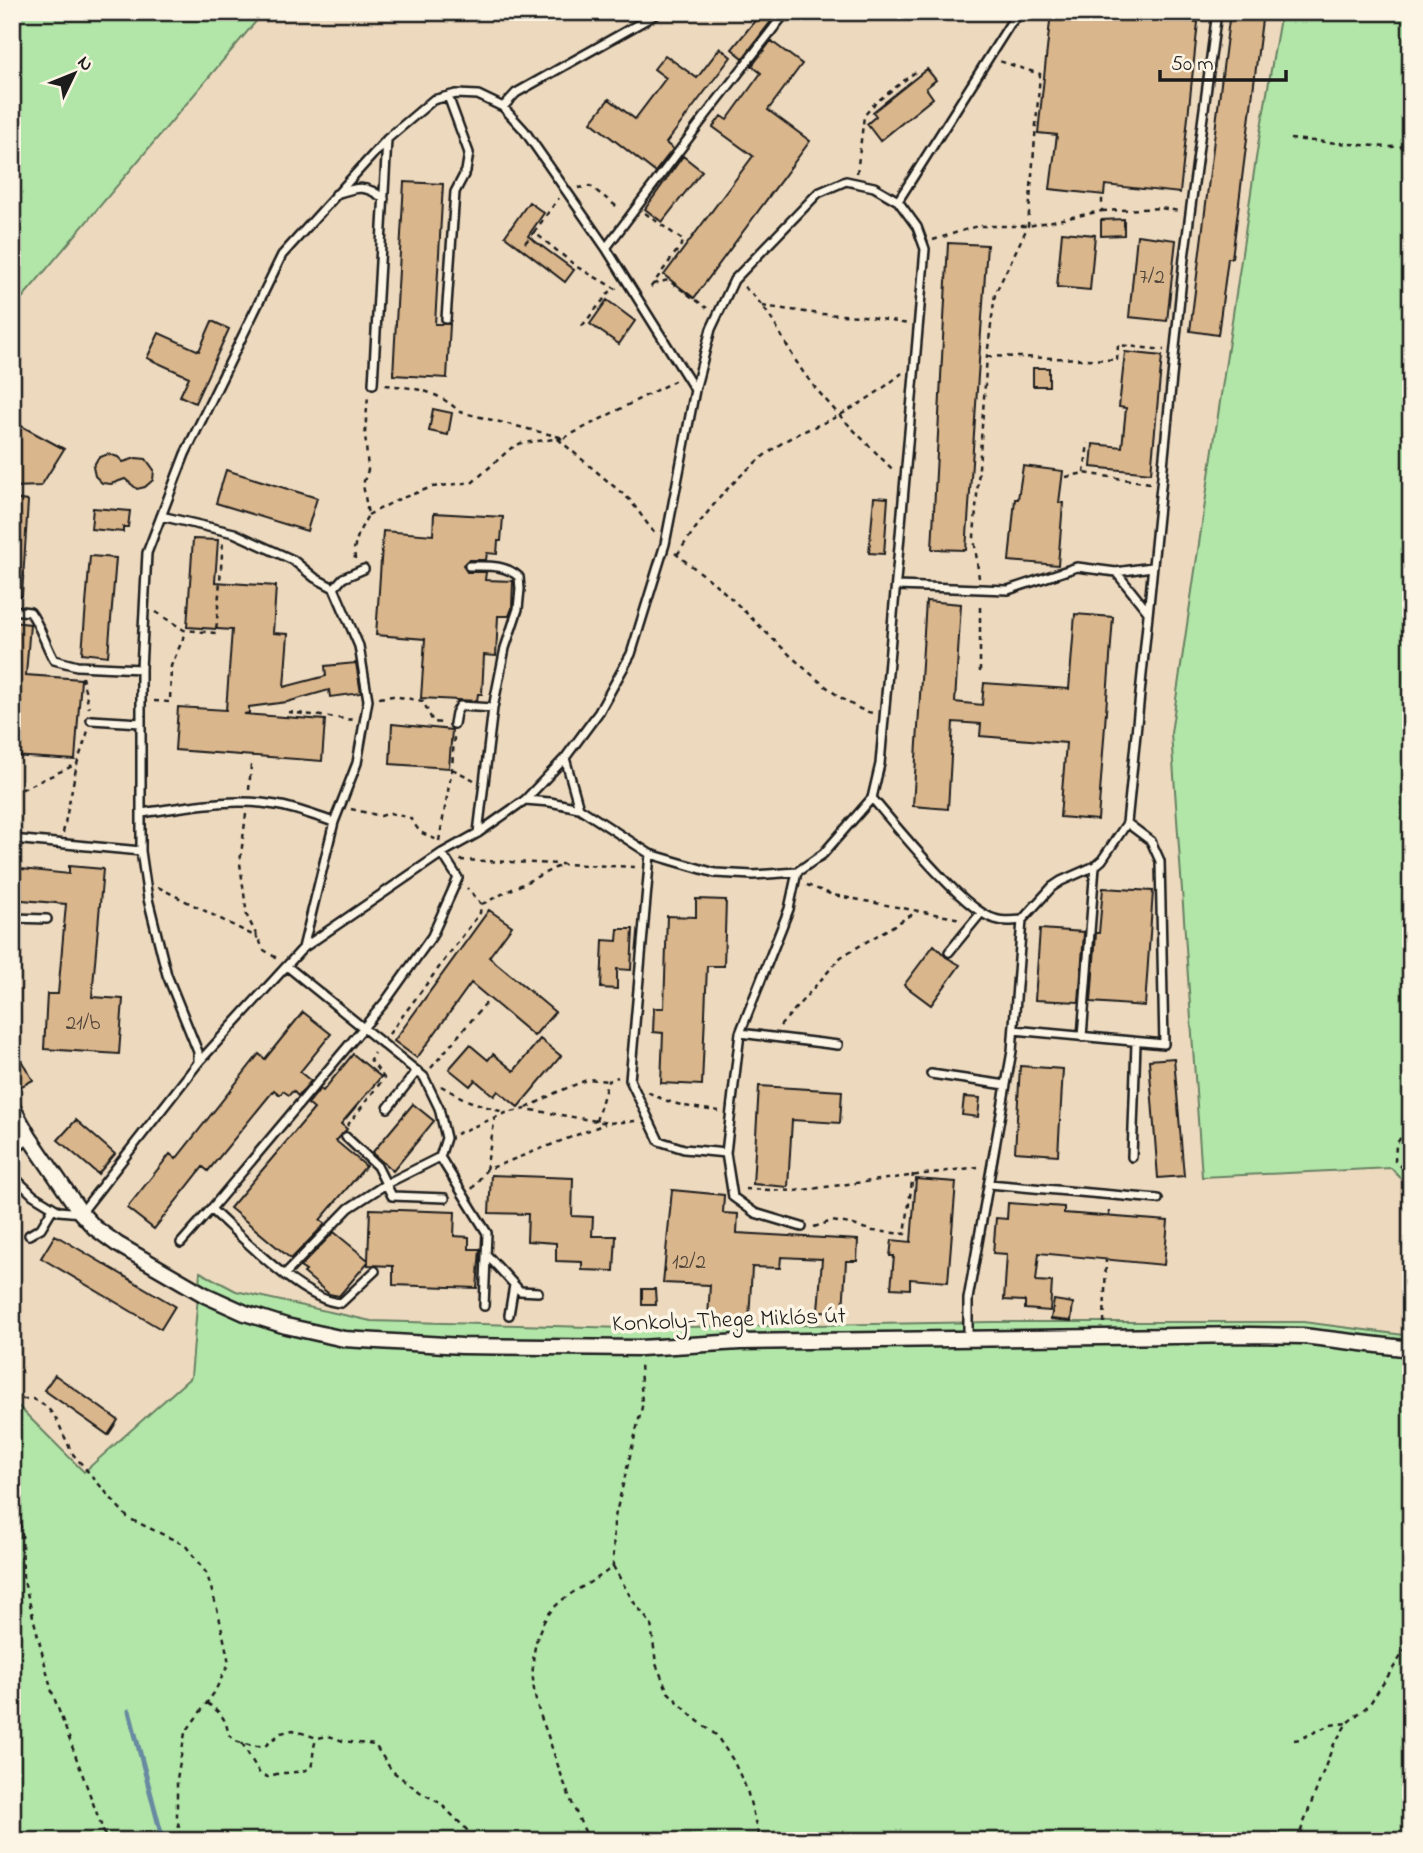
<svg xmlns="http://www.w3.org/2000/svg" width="1423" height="1853" font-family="'Indie Flower',sans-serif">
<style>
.built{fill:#edd9be}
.green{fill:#b2e6a8;stroke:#678162;stroke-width:2}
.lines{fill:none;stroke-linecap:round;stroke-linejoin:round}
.stream{stroke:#688aa1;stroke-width:5}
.building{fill:#dab68c;stroke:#1c1c1c;stroke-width:2}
.lane-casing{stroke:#1c1c1c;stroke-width:12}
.street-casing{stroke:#1c1c1c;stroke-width:19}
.path{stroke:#1c1c1c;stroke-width:2.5;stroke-dasharray:5 5;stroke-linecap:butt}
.lane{stroke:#fcf5e5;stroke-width:7}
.street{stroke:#fcf5e5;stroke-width:14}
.labels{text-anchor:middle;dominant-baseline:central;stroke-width:7;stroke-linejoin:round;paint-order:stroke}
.number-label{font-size:21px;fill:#4c4238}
.street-label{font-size:24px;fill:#1c1c1c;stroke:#fcf5e5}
</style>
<rect width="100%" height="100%" fill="#f5e8d3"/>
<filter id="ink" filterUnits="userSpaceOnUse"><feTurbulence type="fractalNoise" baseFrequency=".0143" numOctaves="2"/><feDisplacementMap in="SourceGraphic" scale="14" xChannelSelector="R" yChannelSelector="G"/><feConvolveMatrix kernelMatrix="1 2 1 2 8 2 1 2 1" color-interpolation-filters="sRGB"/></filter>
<g filter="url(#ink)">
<path class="built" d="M264 12H1281L1258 145 1171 733 1202 1177 1392 1168 1411 1189V1336L1303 1322H992L625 1328 371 1321 236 1291 200 1273 191 1377 84 1473 12 1400V310Z"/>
<path class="green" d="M12 12H264L12 310Z
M1281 12H1411V1189L1391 1168 1202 1177 1171 733 1258 145Z
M200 1272 236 1291 371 1321 625 1328 992 1322H1303L1411 1336V1841H12V1400L84 1472 191 1377Z"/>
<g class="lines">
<path class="stream" d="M129 1711 163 1841"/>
</g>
<path class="building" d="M762 12H778L743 58 732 49Z
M1051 12 1126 18V14L1141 16V12H1183L1182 20 1198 22 1180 193 1105 185 1104 195 1050 189 1057 135 1038 133Z
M1230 12H1263L1232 258H1228L1218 335 1190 331Z
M771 41 802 64 768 110 810 141 694 298 664 275 753 156 713 127 721 116 727 120 761 73 752 66Z
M720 48 731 57 666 143 673 149 655 172 591 122 609 99 635 119 666 78 654 69 665 55 697 78Z
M927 69 936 80 926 88 933 98 880 141 867 124 876 116 873 112Z
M683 156 702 171 662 222 645 209Z
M404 182 443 184 435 324H450L447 378 393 375Z
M529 202 544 213 528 236 574 270 565 282 505 236Z
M1124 219V235L1101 236V220Z
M1062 232 1095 235 1090 290 1057 287Z
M1137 235 1176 240 1167 321 1129 317Z
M948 243 987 245 966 550 932 549Z
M607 300 635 321 619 344 590 324Z
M212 321 229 329 195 403 180 396 189 377 147 358 159 333 199 351Z
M1125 352 1162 356 1151 473 1091 467 1093 444 1122 447 1126 408 1119 407Z
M1033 368H1049V386H1033Z
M433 409 452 413 448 435 429 431Z
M12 421 64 449 41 486 12 487Z
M108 454 118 457 123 462 136 458 146 459 154 470 153 480 145 487 137 489 125 479 111 484 102 483 95 476 93 467 98 458Z
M1023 466 1063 471 1059 503H1063L1058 565 1009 561 1015 499H1018Z
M226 470 317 498 307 531 216 503Z
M874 497 888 498 884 554 869 553Z
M12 499 28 501 22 596H12Z
M93 508 130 511 128 527H123V532L91 529Z
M434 513 503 517 501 541H498L497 554 487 553 486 560H468L463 565 467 572H486L485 580 513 581 512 608 509 616H498L496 656 484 655 482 694H478L477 701 421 698 425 639 376 635 383 531 433 535Z
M193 539 218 540 215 582 276 586 273 633 288 634 284 687 326 676 325 666 356 663 361 693 330 697 329 690 287 702 249 707V713L244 714 325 720 322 761 175 750 178 707 226 710 232 630 187 627Z
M90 556 116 558 108 656 82 653Z
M926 601 961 604 955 702 982 705 984 683 1069 689 1075 614 1113 617 1098 820 1060 817 1066 743 980 736 981 724 953 722 948 809 913 806Z
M12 622 30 624 26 675 81 679 75 760 12 756Z
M392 724 452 730 449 768 390 764Z
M69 866 103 869 92 997 123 999 119 1054 44 1049 47 994H58L66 904 12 899V868L69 874Z
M1103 888 1153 891 1145 1006 1091 1002 1096 933H1099Z
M696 899 726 900 724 966H707L702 1085 661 1083 663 1033 653 1032 654 1008H664L667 916 696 917Z
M489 910 512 926 489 957 555 1012 534 1036 471 983 417 1058 394 1041Z
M618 929H633L631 970 617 969V989L601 988 603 940 617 941Z
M1040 929 1084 932 1079 1002 1035 1000Z
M934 945 946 957 960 965 931 1005 904 985Z
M303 1012 331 1034 300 1072 311 1081 298 1096 293 1091 289 1095 283 1091 280 1095 274 1090 208 1171 203 1167 154 1229 127 1208 170 1154 176 1159 259 1054 265 1059Z
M540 1039 561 1056 518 1107 498 1091 494 1096 475 1080 470 1086 449 1069 470 1045 488 1060 493 1054 514 1071Z
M12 1045 33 1080 20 1087 12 1074Z
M353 1054 381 1077 341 1124 347 1129 336 1141 366 1166 320 1220 325 1224 291 1259 230 1208 314 1109 308 1104 320 1089 323 1091Z
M1174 1058 1184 1176 1158 1178 1149 1060Z
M1020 1066 1063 1069 1058 1155 1015 1152Z
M759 1086 842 1091 840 1123 792 1120 788 1187 753 1184Z
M964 1097 980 1098 978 1117 962 1115Z
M413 1104 434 1121 393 1171 372 1153Z
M76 1120 115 1154 98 1174 58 1140Z
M491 1175 573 1178 572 1216 593 1217 592 1236H616L614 1271 582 1270V1262L556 1261V1243L527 1241 528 1214 489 1213Z
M916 1179 956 1182 948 1282 910 1279V1289L891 1288 894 1256H890L892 1240 911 1242Z
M672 1190 724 1195 723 1213 738 1214 737 1233 858 1240 857 1261H846L843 1312 818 1311 822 1259 781 1257 780 1268 752 1267 749 1320 708 1317 710 1285 663 1283Z
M1008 1203 1064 1207V1213L1168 1221 1164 1265 1039 1253 1036 1281 1052 1282 1050 1311 1025 1309V1301L1004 1300 1007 1254 993 1253 996 1218 1007 1219Z
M370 1209 455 1212 454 1236 469 1237V1249H480L477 1288 393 1285V1266L368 1265V1262L339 1296 329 1294 304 1273 306 1271 300 1267 334 1232 368 1260Z
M55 1235 175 1306 161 1329 41 1258Z
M642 1289H655L656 1305H642Z
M1054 1300 1073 1303 1071 1321 1051 1319Z
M55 1375 118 1420 108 1435 44 1390Z"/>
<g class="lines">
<g class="lane-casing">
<path id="lane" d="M503 107 516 93 660 12
M336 194C357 187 366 184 384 199
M898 201 1010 24 1021 12
M606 248 706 115 786 12
M446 319 455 192 466 171 469 153 448 96
M373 384 387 140
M161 516 234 533 293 560 315 578 334 588 359 646 368 700 357 763 334 822 303 948
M469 566C488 566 504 564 519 577L520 589 518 609 505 648 493 708 478 833
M1116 572 1148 612
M897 586 1008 590 1077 567 1116 572 1152 567
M334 588 343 578 364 569
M12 610 30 612C40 625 45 644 54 660L77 666 141 669
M91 720 141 723
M454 724 456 713 460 706 493 708
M872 798C896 826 964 911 995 919 1004 922 1013 921 1022 920L1052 887 1061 881 1095 866 1102 860 1127 823 1184 258 1217 12
M525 800 550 802 579 808 650 854 715 873 753 875 797 872 823 854 872 798 880 764 925 249 917 227 898 201 874 187 846 181 818 193 734 280 711 329 695 390 665 544 631 654 599 712 565 758 579 808
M141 813C186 807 231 797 276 805 295 808 315 816 334 822
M12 839 141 851
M650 854 630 1080 659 1141 684 1149 726 1153
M797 872 789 909 740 1033 726 1153 733 1197 755 1213 802 1227
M12 918 47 919
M949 952 981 913
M288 967 424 1077 439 1108 446 1138 440 1157 487 1233 484 1306
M1014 1030 1164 1044 1160 861 1151 841 1127 823
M740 1033 838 1045
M1082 1037 1095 866
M198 1063V1052L167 975 148 899 141 851V669L147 553 185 454 282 255 387 139 433 100 456 94 478 95 503 107 524 130 606 248 695 390
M931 1074 1006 1085
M388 1108 417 1071
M346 1137 377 1166 392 1196 445 1198
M12 1153 29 1138
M1132 1157 1136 1043
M12 1175 33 1195 59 1211 81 1213 198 1063 303 948 442 853 478 833 525 800 565 758
M989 1184 1158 1199
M29 1235 41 1228 53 1208
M181 1243 211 1209
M487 1255 520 1291 538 1292
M375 1271 341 1303C302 1301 241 1236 211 1209L385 1002 432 936 458 878 442 853
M285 1274 349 1208 386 1184 440 1157
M509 1315 514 1285
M968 1339V1299L1012 1051 1022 920"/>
</g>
<g class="street-casing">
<path id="street" d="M12 1107 29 1137 81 1213 95 1228 117 1244 205 1295 245 1313 286 1326 344 1339 462 1346 640 1348 740 1342 1250 1335 1303 1336 1411 1349"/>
</g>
<path class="path" d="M1290 139 1387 147 1411 146
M857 173 864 116 875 103 918 70
M578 188 590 186 620 209
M1102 211 1160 208 1179 211
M645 213 684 241 648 291
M534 232 559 198
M933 240 977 226H1028L1102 211V198
M525 243 534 232 577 267 618 290
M653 284 668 280 707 308
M744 287C772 309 785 348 806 376 832 410 864 440 894 471
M762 306 820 314 864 316 908 324
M582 326 613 288
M987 356 1117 360 1118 345 1164 350
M564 438 676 380
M558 439 630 500 655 534
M1084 473 1088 443
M1066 477 1084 473 1150 483
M368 515 397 500 432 487 473 482 510 449 521 443 564 438 460 412C436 390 416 388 385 385
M675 553C688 564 702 573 714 583 748 611 834 708 873 713
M677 555C708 509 735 474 782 443 800 431 821 425 840 415 862 403 882 390 902 373
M355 559 354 549 359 532 368 515 363 484 368 470 365 433 368 395
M979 578 974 537 987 356 995 294 1028 226 1040 74 999 61
M156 612 184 630 216 633 223 541
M980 672V602
M82 677 89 708
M379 698 393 696 423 701 433 722 443 723
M154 701 170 702 171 666 183 639 184 630
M288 712 354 720
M452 769 474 780
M12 790 18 791 77 764 88 731
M249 790 251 765
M351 809 381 816 390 813 410 818 420 832 439 841
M246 814 240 863 247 916 264 950 278 959
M63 833 77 764
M439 841 452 769 454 737
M460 860 636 867
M807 885 833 895 961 919
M158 887 258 938
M482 904 561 865
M780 1026 841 957 918 911
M389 1034 480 913 481 904 467 888
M431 1068 486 1003
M441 1086 466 1100 506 1113
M648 1092C670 1105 694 1108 719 1111
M527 1108 555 1093 589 1079 608 1081
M596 1121 608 1081 618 1077
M1411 1121 1396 1145 1395 1161 1411 1175
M347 1126 384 1078 370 1059 374 1053
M456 1134 506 1113 526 1109 608 1123 636 1121
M486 1170 495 1118
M472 1189 486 1170 605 1124
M745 1189 795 1191 978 1167
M1109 1216V1206
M814 1227 832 1221 850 1224 873 1231 905 1234 913 1174
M1104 1323 1106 1260
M12 1399H33L47 1407 57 1420 72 1453 128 1518 185 1545 207 1574 219 1616 229 1663 214 1693 185 1733 177 1779V1818L182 1841
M12 1505 22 1530 23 1577 52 1692 107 1841
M613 1566 633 1601 651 1624 656 1664 668 1692 694 1718 716 1735 733 1760 747 1790 760 1841
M207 1703C219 1711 227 1719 228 1734L235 1741 252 1746H265L281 1733 293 1730 317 1738 329 1736 343 1741 375 1745 392 1771 420 1792 440 1803 478 1841
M1294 1740 1300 1739 1330 1725 1347 1723
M242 1743 260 1774 268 1777C283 1770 297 1775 311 1768 314 1757 312 1748 317 1738
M590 1841C572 1808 560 1772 548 1736 543 1722 536 1706 534 1690 531 1666 533 1639 546 1618 562 1592 593 1585 613 1566L614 1521 642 1407 640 1362
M1297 1841 1333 1746 1347 1723 1369 1705 1411 1641"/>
<use href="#lane" class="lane"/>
<use href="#street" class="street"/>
</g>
</g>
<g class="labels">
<g class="number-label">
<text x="1152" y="278">7/2</text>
<text x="83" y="1024">21/b</text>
<text x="689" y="1263">12/2</text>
</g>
<g class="street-label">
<text transform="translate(729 1321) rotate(-2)">Konkoly-Thege Miklós út</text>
</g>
</g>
<rect width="1423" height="1853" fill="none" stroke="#fcf5e5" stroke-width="42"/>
<rect x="21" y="21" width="1381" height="1811" fill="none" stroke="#1c1c1c" stroke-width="2.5" filter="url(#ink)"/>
<g transform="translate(74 74) rotate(47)" stroke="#fcf5e5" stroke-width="5" paint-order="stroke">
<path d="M0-5L12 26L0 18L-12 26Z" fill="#1c1c1c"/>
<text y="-10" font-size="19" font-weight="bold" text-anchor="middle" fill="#1c1c1c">N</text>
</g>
<path d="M1160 70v10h126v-10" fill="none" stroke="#1c1c1c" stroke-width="3.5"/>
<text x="1171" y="70" font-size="21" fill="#1c1c1c" stroke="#fcf5e5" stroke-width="5" paint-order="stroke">50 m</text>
</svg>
